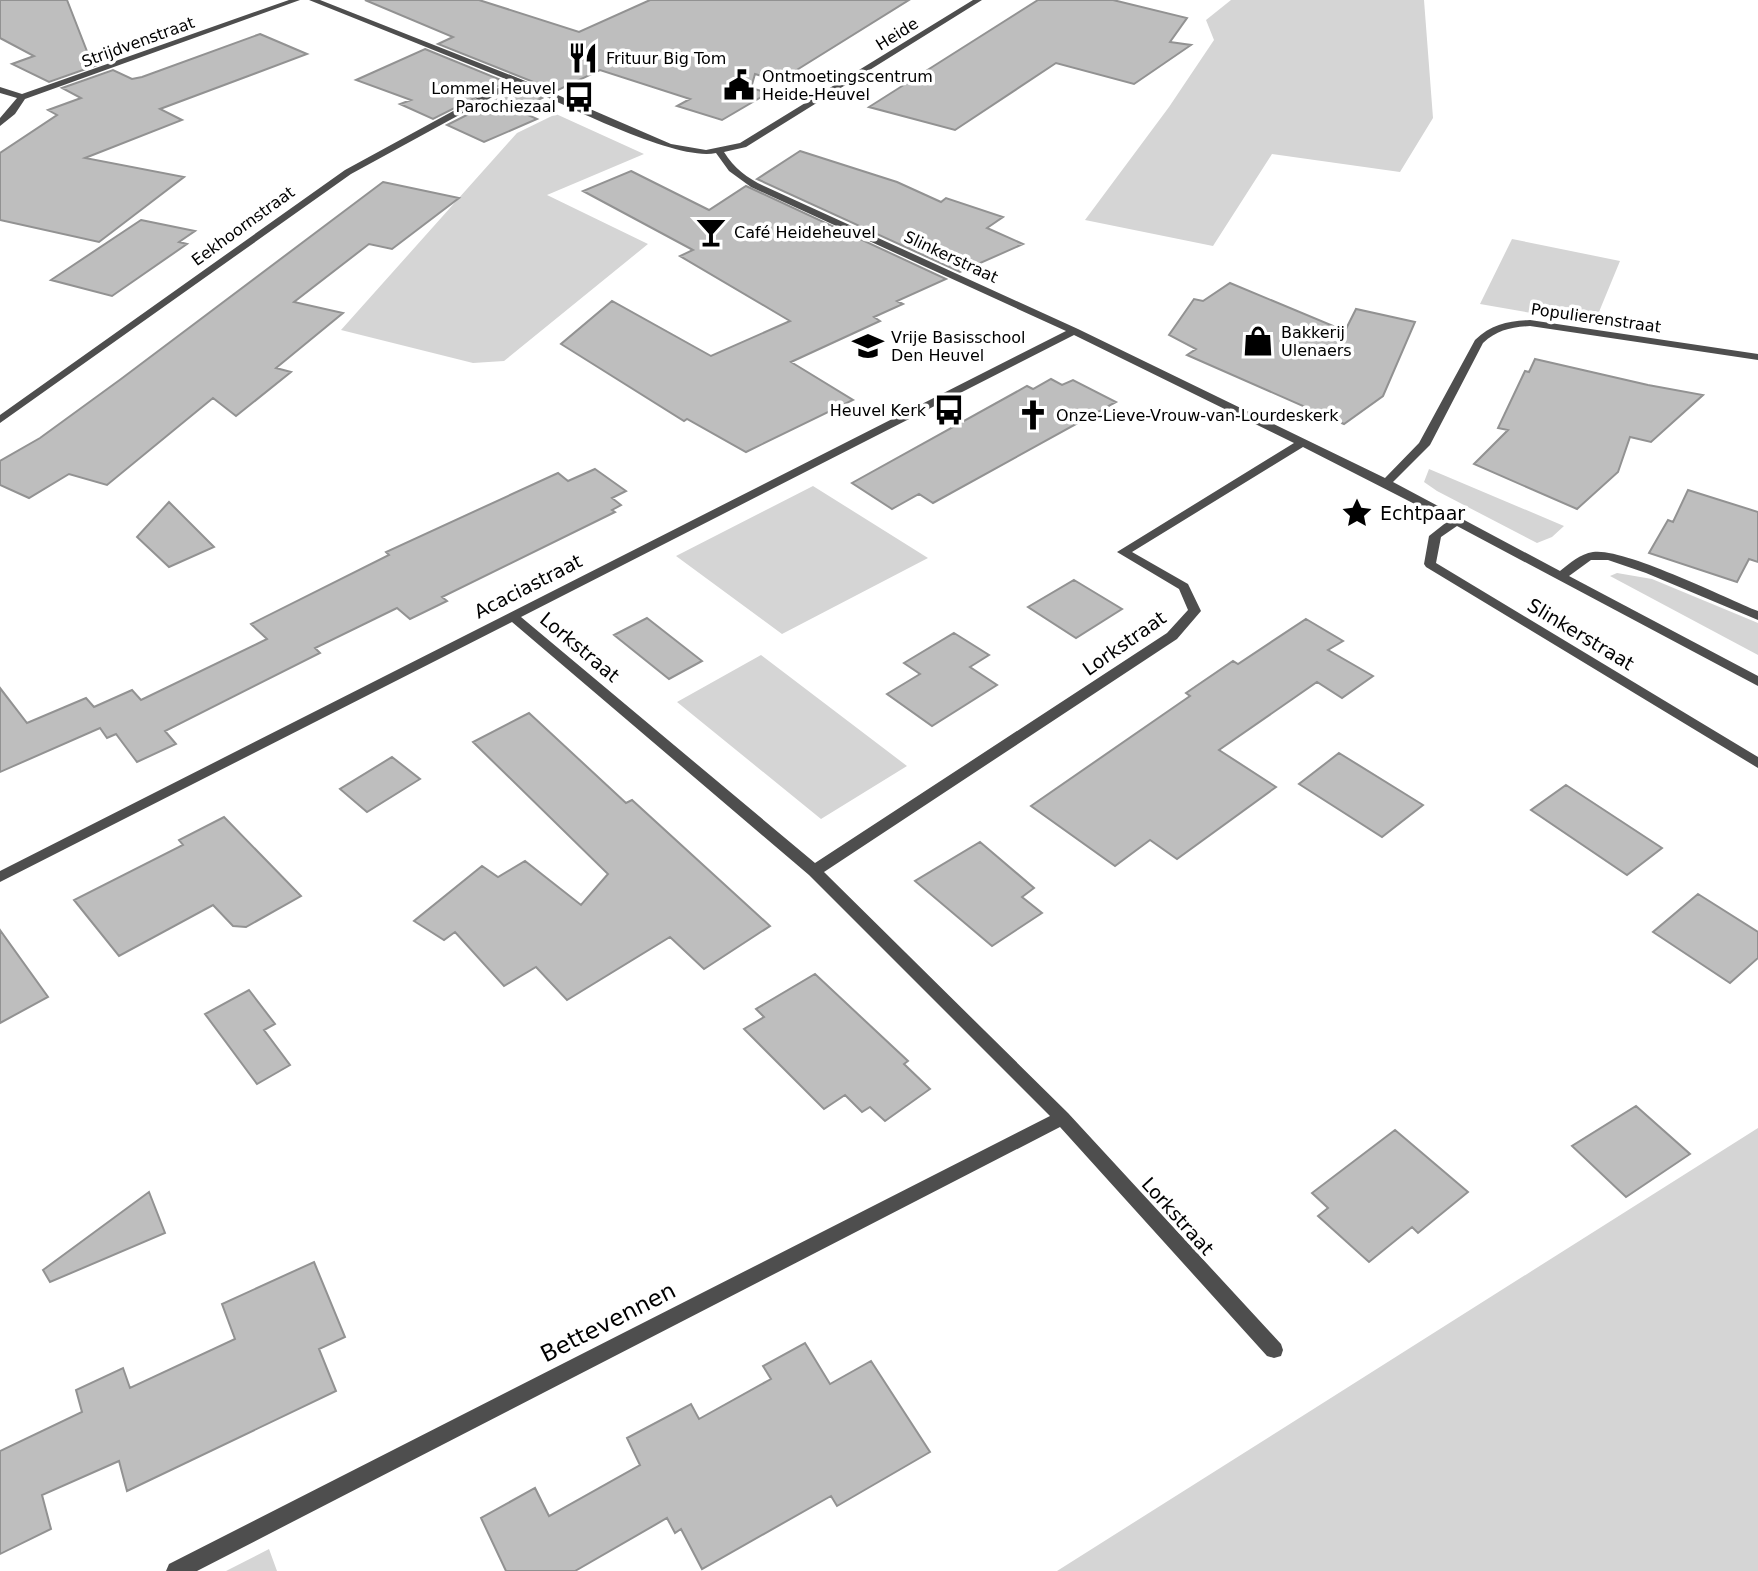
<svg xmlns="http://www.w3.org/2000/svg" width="1758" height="1571" font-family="'DejaVu Sans',sans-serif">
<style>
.green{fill:#d5d5d5}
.building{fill:#bebebe;stroke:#929292;stroke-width:2}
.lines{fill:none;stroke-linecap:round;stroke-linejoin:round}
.street{fill:#4e4e4e;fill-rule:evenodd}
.labels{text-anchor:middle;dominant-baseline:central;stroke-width:7;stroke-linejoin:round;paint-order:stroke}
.far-street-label{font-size:16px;fill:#000;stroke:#fff}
.far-poi-label{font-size:16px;fill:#000;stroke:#fff;text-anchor:start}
.poi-label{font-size:19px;fill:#000;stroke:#fff;text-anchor:start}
.street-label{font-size:19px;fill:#000;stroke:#fff}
.near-street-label{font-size:23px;fill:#000;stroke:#fff}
</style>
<rect width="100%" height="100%" fill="#fff"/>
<path class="green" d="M1231 0H1424L1433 118 1400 172 1272 154 1213 246 1085 220 1169 107 1214 40 1206 20Z
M556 114 644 154 547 195 648 244 504 361 473 363 341 330 517 133Z
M1512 239 1620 261 1594 324 1480 304Z
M1429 469 1564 526 1552 537 1537 543 1437 491 1424 482Z
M813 486 928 558 782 634 676 556Z
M1617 573 1652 579 1758 623V655L1610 576Z
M761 655 907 766 821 819 677 702Z
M1758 1128V1571H1057Z
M269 1549 277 1571H226Z"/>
<path class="building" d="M0 0H67L90 59 100 64 49 82 12 64 34 56 0 38Z
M365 0H479L579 32 650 0H909L779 81 755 74 751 88 768 93 722 120 677 106 690 99 600 70 556 91 438 44 453 37Z
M1038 0H1113L1187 18 1170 42 1191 45 1134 84 1056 63 955 130 869 107Z
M260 34 307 54 160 109 182 120 85 158 184 177 99 242 0 220V153L57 115 48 110 81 98 62 88 113 70 132 79 142 77Z
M425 49 506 82 433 119 400 104 411 100 356 80Z
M520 88 542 98 517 110 537 119 484 142 447 125Z
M800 151 897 182 941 202 946 198 1003 217 987 228 1023 244 960 272 757 179Z
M631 171 709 210 746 186 946 279 897 301 903 304 874 317 880 321 791 362 853 400 746 452 687 419 684 421 561 344 612 301 711 356 790 321 680 256 693 250 583 191Z
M383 182 459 198 392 249 369 244 294 302 343 313 276 368 291 372 236 416 213 398 107 485 69 474 29 498 0 485V461L40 438 121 379Z
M141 220 195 231 179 242 187 244 112 296 51 280Z
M1230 283 1345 331 1356 309 1415 322 1383 396 1344 424 1187 355 1196 349 1169 335 1194 299 1203 301Z
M1535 359 1648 385 1703 395 1651 442 1630 437 1618 472 1577 509 1474 464 1508 430 1498 428 1525 371 1529 372Z
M1051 379 1062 385 1073 380 1116 402 933 503 919 494 892 509 852 483 1027 386 1033 389Z
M595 469 626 491 612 498 621 505 612 510 615 512 442 597 447 601 410 619 397 608 315 648 320 653 165 731 176 744 137 762 116 734 107 738 100 728 0 772V688L27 723 86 698 94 707 132 690 141 700 267 639 251 624 389 555 386 552 558 473 568 481Z
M1688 490 1758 512V562L1749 559 1737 582 1649 553 1668 520 1673 522Z
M169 502 214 547 169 567 137 537Z
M1074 580 1122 609 1076 638 1028 607Z
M647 618 702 661 669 679 614 635Z
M1306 619 1343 641 1328 650 1373 676 1342 698 1317 682 1219 750 1276 787 1177 859 1150 840 1115 866 1031 806 1190 696 1186 693 1233 661 1238 664Z
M954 633 989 655 970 667 997 685 932 726 887 694 920 674 904 663Z
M529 713 626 803 632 800 770 926 704 969 670 937 567 1000 536 967 504 986 455 932 444 940 414 921 482 866 498 877 525 861 581 905 608 874 473 742Z
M1339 753 1423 805 1382 837 1299 784Z
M392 757 420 779 367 812 340 789Z
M1566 785 1662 848 1627 875 1531 810Z
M224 817 301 896 246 927 233 926 213 905 119 956 74 900 183 845 179 840Z
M980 842 1034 888 1022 897 1042 913 992 946 915 881Z
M1698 894 1758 932V958L1730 983 1653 932Z
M0 930 48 997 0 1023Z
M815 974 908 1061 904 1064 930 1089 885 1121 870 1107 862 1112 845 1095 824 1109 744 1029 764 1017 756 1009Z
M249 990 275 1024 264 1030 290 1065 257 1084 205 1014Z
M1636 1106 1690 1154 1626 1197 1572 1146Z
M1395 1130 1468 1192 1418 1233 1412 1227 1369 1262 1318 1216 1328 1208 1312 1193Z
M149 1192 165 1233 50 1282 43 1270Z
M314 1262 345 1337 319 1349 336 1391 127 1491 119 1461 42 1495 51 1529 0 1554V1451L82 1412 76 1390 123 1368 130 1388 235 1339 222 1304Z
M805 1343 830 1384 871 1361 930 1452 837 1506 831 1496 702 1569 681 1529 675 1533 667 1518 575 1571H506L481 1518 535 1488 549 1516 640 1465 627 1438 691 1404 699 1419 771 1379 763 1366Z"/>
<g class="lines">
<path class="street" d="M289 0H300L25 99 15 114 0 126V118L17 98 0 93V87L22 94Z
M309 0H320L523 80 671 144 706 150 740 143 973 0H982L746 147 724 152C734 168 747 178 764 186L1078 329 1385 478 1419 443 1475 340C1491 324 1509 321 1530 320L1758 354V360L1530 326C1511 327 1497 330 1483 343L1430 445 1393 482 1560 571C1570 563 1580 554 1593 552 1623 547 1725 598 1758 611V620L1646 573 1608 560H1591L1569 576 1758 676V686L1457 526 1441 537 1436 563 1758 757V768L1426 567 1424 564 1429 536 1448 521 1303 447 1132 552 1188 584 1201 611 1177 639 824 872 1068 1113 1281 1344 1283 1350 1281 1356 1274 1358 1267 1356 1060 1127 197 1571H166L169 1564 1050 1116 809 875 512 622 0 882V871L1066 331 751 187 729 171 716 153C676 162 562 103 520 85L494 96 351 174 0 423V415L345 170 488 92 513 82ZM1074 335 1294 443 1117 552 1179 589 1188 610 1167 633 815 863 521 617Z"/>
</g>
<defs>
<g id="restaurant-bare" transform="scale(2.415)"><path d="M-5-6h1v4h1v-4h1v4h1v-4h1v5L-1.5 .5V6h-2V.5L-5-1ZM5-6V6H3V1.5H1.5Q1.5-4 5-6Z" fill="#000" stroke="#fff" stroke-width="2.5" paint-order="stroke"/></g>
<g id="civic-bare" transform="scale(2.415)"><path d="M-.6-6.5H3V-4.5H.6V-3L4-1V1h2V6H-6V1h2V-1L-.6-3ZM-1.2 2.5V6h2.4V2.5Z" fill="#000" stroke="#fff" stroke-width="2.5" paint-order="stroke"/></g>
<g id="bus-bare" transform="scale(2.415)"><path d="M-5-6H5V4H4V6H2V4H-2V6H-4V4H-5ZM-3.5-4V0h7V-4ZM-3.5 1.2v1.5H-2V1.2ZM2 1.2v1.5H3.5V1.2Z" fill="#000" stroke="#fff" stroke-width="2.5" paint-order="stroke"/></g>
<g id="bar-bare" transform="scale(2.415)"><path d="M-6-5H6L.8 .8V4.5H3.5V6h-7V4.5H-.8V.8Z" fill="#000" stroke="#fff" stroke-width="2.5" paint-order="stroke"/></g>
<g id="shop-bare" transform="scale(2.415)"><path d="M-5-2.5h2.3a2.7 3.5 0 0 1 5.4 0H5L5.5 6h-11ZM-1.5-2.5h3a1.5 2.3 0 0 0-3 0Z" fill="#000" stroke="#fff" stroke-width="2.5" paint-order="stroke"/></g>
<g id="school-bare" transform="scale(2.415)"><path d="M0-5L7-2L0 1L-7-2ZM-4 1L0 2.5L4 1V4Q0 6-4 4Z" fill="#000" stroke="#fff" stroke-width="2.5" paint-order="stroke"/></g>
<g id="church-bare" transform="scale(2.415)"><path d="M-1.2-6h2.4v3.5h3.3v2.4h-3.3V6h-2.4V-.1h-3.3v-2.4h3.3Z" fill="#000" stroke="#fff" stroke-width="2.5" paint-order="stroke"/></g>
<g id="sight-bare" transform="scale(2.415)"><path d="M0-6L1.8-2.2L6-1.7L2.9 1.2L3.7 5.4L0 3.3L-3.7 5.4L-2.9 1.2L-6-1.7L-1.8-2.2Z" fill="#000" stroke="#fff" stroke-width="2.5" paint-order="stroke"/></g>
</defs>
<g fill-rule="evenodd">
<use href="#restaurant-bare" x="583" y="58"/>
<use href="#civic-bare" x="739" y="85"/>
<use href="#bus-bare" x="579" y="97"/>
<use href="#bar-bare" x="711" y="232"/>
<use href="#shop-bare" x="1258" y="341"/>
<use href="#school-bare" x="868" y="346"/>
<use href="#bus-bare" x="949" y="410"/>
<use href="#church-bare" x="1033" y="415"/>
<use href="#sight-bare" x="1357" y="513"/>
</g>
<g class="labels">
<g class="far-street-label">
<text transform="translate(897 34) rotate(-32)">Heide</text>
<text transform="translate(138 42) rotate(-20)">Strijdvenstraat</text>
<text transform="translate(243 226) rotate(-36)">Eekhoornstraat</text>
<text transform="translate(951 257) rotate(25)">Slinkerstraat</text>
<text transform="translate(1596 318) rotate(8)">Populierenstraat</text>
</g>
<g class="far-poi-label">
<text x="606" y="58">Frituur Big Tom</text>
<text x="762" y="76">Ontmoetingscentrum<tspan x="762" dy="18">Heide-Heuvel</tspan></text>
<text x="556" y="88" text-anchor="end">Lommel Heuvel<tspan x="556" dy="18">Parochiezaal</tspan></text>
<text x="734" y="232">Café Heideheuvel</text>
<text x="1281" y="332">Bakkerij<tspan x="1281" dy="18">Ulenaers</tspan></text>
<text x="891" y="337">Vrije Basisschool<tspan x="891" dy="18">Den Heuvel</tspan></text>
<text x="926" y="410" text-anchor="end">Heuvel Kerk</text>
<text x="1056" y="415">Onze-Lieve-Vrouw-van-Lourdeskerk</text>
</g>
<g class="poi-label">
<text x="1380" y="513">Echtpaar</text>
</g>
<g class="street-label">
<text transform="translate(528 586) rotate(-27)">Acaciastraat</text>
<text transform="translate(1581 634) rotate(31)">Slinkerstraat</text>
<text transform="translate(1124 643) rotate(-35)">Lorkstraat</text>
<text transform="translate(580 647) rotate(40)">Lorkstraat</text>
<text transform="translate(1178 1216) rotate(48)">Lorkstraat</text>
</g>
<g class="near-street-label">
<text transform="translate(608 1322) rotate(-27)">Bettevennen</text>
</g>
</g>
</svg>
